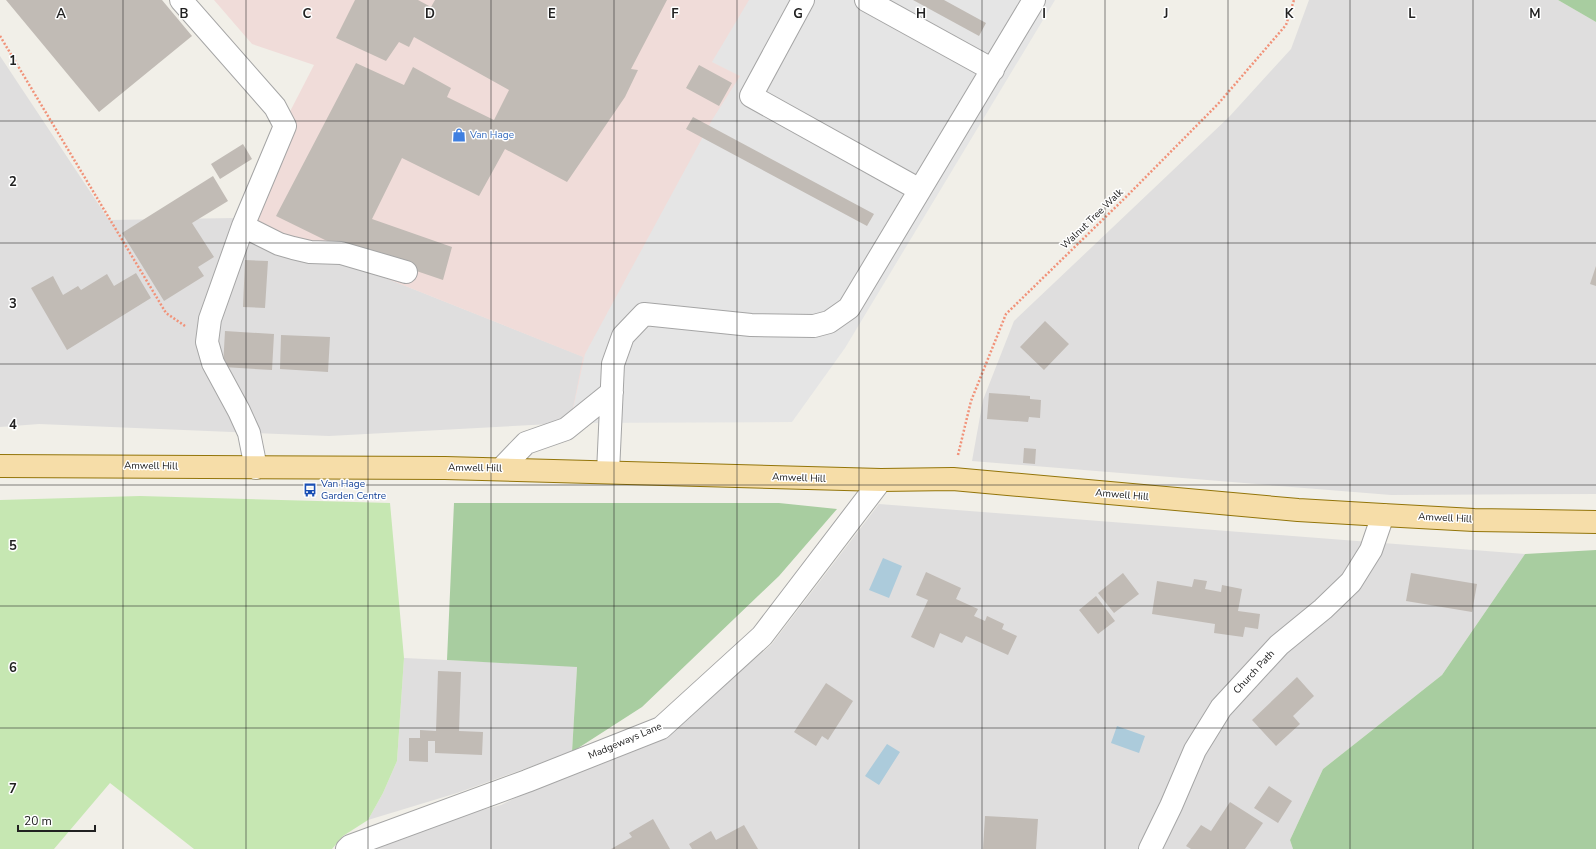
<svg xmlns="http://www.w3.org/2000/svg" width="1596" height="849" font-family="'Nunito Sans',sans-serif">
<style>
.residential{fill:#dfdede}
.commercial{fill:#f0dcd9}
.grass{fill:#c6e7b2}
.forest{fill:#a8cda0}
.parking{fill:#e5e5e5}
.water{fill:#accbdb}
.building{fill:#c1bbb5}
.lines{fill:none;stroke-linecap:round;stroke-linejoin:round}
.minor-casing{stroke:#a5a5a5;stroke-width:24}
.major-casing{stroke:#93750a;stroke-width:24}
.path{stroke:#f19279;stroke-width:2.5;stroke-dasharray:2 2;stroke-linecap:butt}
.minor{stroke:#fff;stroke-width:22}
.major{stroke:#f6dda8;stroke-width:22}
.grid{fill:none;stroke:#212121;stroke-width:1;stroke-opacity:0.55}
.labels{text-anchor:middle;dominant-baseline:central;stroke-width:3;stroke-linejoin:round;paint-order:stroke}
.shop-label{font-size:10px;fill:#366cbe;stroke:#fff;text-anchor:start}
.street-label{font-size:10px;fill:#212121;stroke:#fff}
.transit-label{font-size:10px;fill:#164399;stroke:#fff;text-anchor:start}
.grid-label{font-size:13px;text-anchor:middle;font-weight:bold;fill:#212121;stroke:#fff;stroke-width:3;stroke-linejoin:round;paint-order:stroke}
</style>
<rect width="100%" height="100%" fill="#f1efe8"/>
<path class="residential" d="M1309 0H1558L1596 22V494L1391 495 972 461 983 400 1014 321 1229 117 1291 49Z
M0 56 109 220 235 218 584 357 570 423 329 436 39 424 0 427Z
M879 504 1525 554 1442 675 1323 769 1290 840 1293 849H369L395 833 501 805 558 777 674 728 771 645Z
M404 658 577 666 572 752 457 793 368 820 383 793 397 761Z"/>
<path class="commercial" d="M214 0H1053L570 423 583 357 235 218 314 65 252 44Z"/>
<path class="grass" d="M140 496 390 503 404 658 397 761 383 793 368 820 343 836 332 849H194L110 783 54 849H0V500Z"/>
<path class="forest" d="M1558 0H1596V22Z
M454 503H779L837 509 779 576 642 707 572 752 577 667 447 660Z
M1596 550V849H1293L1290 840 1323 769 1442 675 1525 554Z"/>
<path class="parking" d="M749 0H1055L845 348 792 422 570 423 585 354 712 120 740 76 712 62Z"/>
<path class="water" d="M883 558 902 566 889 598 869 590Z
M1117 726 1145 736 1139 753 1111 743Z
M887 744 900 752 879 785 865 776Z"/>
<path class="building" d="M6 0H162L192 36 99 112Z
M355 0H418L431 7 435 0H667L631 69 638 70 625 97 567 182 505 149 479 196 402 158 372 219 452 247 443 280 325 240 276 216 356 63 404 85 413 67 451 88 447 97 494 120 509 90 414 37 409 47 399 42 386 61 336 38Z
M913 0H944L986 23 979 36Z
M699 65 732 83 719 106 686 88Z
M693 117 874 214 867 226 686 129Z
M243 144 252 159 220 179 211 164Z
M213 176 228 201 192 223 214 257 198 267 204 276 164 301 122 233Z
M245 260 268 261 265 308 243 307Z
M1596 266V286L1590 284Z
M136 273 151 298 67 350 31 288 53 276 63 295 78 286 81 290 107 274 114 286Z
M1045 321 1069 344 1044 370 1020 347Z
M225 331 274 334 272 370 223 367Z
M281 335 330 337 328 372 280 369Z
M989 393 1030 396V399L1041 400 1040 418 1029 417 1028 422 987 419Z
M1024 448 1036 449 1035 464 1023 463Z
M926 572 961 588 956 599 978 609 974 616 985 621 987 616 1004 624 1002 629 1017 636 1008 655 966 636 962 643 940 633 934 648 911 637 928 600 916 595Z
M1123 573 1139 594 1114 613 1098 593Z
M1411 573 1477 584 1472 612 1406 601Z
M1194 579 1207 581 1205 589 1221 592 1222 585 1242 589 1238 611 1260 614 1258 629 1245 627 1243 637 1214 633 1215 624 1152 614 1157 581 1192 587Z
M1096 596 1115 621 1098 634 1079 610Z
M438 671 461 672 459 731 483 732 482 755 435 753V741H428V762L409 761V738H420V730L436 731Z
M1297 677 1314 696 1293 716 1300 724 1276 746 1252 720Z
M826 683 853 701 828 740 822 736 816 746 794 732Z
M1269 786 1292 801 1278 823 1254 808Z
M1230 802 1263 823 1245 849H1191L1186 846 1201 825 1211 831Z
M985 816 1038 819 1036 849H983Z
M653 819 670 849H611L632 837 629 833Z
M744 825 758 849H692L689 844 711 831 716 840Z"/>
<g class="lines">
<g class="minor-casing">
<path id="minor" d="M181 0 275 107 285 126 243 226 210 319 207 342 213 363 239 411 249 433 256 468
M803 0 751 96 920 190
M866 0 993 70
M243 226 279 244 293 248 310 252 341 253 406 272
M501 469 526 443 566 429 612 392
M608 472 613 364 623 336 644 314 751 325 814 326 829 322 849 308 1034 0
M347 849 350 846 527 781 661 728 762 636 881 480
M1150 849 1171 806 1195 750 1221 708 1279 645 1323 609 1351 582 1371 550 1383 515"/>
</g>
<g class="major-casing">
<path id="major" d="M0 466 445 468 881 480 953 479 1298 510 1383 515 1474 520 1596 522"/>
</g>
<path class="path" d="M0 36 166 313 185 326
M958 455 971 401 1006 314 1126 197 1218 104 1286 25 1294 0"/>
<use href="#minor" class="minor"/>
<use href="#major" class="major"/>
</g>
<path class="grid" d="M123 0V849M246 0V849M368 0V849M491 0V849M614 0V849M737 0V849M859 0V849M982 0V849M1105 0V849M1228 0V849M1350 0V849M1473 0V849M0 121H1596M0 243H1596M0 364H1596M0 485H1596M0 606H1596M0 728H1596"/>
<defs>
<g id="shop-bare" transform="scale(1.08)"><path d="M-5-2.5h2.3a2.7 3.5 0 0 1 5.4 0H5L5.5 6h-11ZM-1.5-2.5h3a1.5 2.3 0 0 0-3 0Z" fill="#3f7fe0" stroke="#fff" stroke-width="2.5" paint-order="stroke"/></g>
<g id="bus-bare" transform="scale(1.08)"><path d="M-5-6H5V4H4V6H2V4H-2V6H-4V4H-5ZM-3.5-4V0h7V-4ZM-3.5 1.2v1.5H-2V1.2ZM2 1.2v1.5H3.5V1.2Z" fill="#1a4fb4" stroke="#fff" stroke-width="2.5" paint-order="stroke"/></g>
</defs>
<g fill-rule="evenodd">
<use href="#shop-bare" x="459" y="135"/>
<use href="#bus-bare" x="310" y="490"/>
</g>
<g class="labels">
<g class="shop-label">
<text x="470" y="135">Van Hage</text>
</g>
<g class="street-label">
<text transform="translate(1092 219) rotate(-44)">Walnut Tree Walk</text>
<text transform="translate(151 466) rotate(1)">Amwell Hill</text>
<text transform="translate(475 468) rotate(1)">Amwell Hill</text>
<text transform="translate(799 478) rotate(2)">Amwell Hill</text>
<text transform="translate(1122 495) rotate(5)">Amwell Hill</text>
<text transform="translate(1445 518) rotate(3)">Amwell Hill</text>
<text transform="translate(1254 672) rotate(-47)">Church Path</text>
<text transform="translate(625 741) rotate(-23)">Madgeways Lane</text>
</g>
<g class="transit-label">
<text x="321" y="484">Van Hage<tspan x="321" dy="12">Garden Centre</tspan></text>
</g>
</g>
<g class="grid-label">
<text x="61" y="18">A</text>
<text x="184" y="18">B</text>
<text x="307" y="18">C</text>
<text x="430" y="18">D</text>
<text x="552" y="18">E</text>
<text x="675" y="18">F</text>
<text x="798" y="18">G</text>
<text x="921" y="18">H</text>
<text x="1044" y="18">I</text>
<text x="1166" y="18">J</text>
<text x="1289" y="18">K</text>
<text x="1412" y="18">L</text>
<text x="1535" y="18">M</text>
<text x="13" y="65">1</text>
<text x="13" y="186">2</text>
<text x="13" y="308">3</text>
<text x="13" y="429">4</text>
<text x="13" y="550">5</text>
<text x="13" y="672">6</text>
<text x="13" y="793">7</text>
</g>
<path d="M18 825v6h77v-6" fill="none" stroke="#212121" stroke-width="2"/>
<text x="24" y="825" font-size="12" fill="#212121" stroke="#ffffff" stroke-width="3" paint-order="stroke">20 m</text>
</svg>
